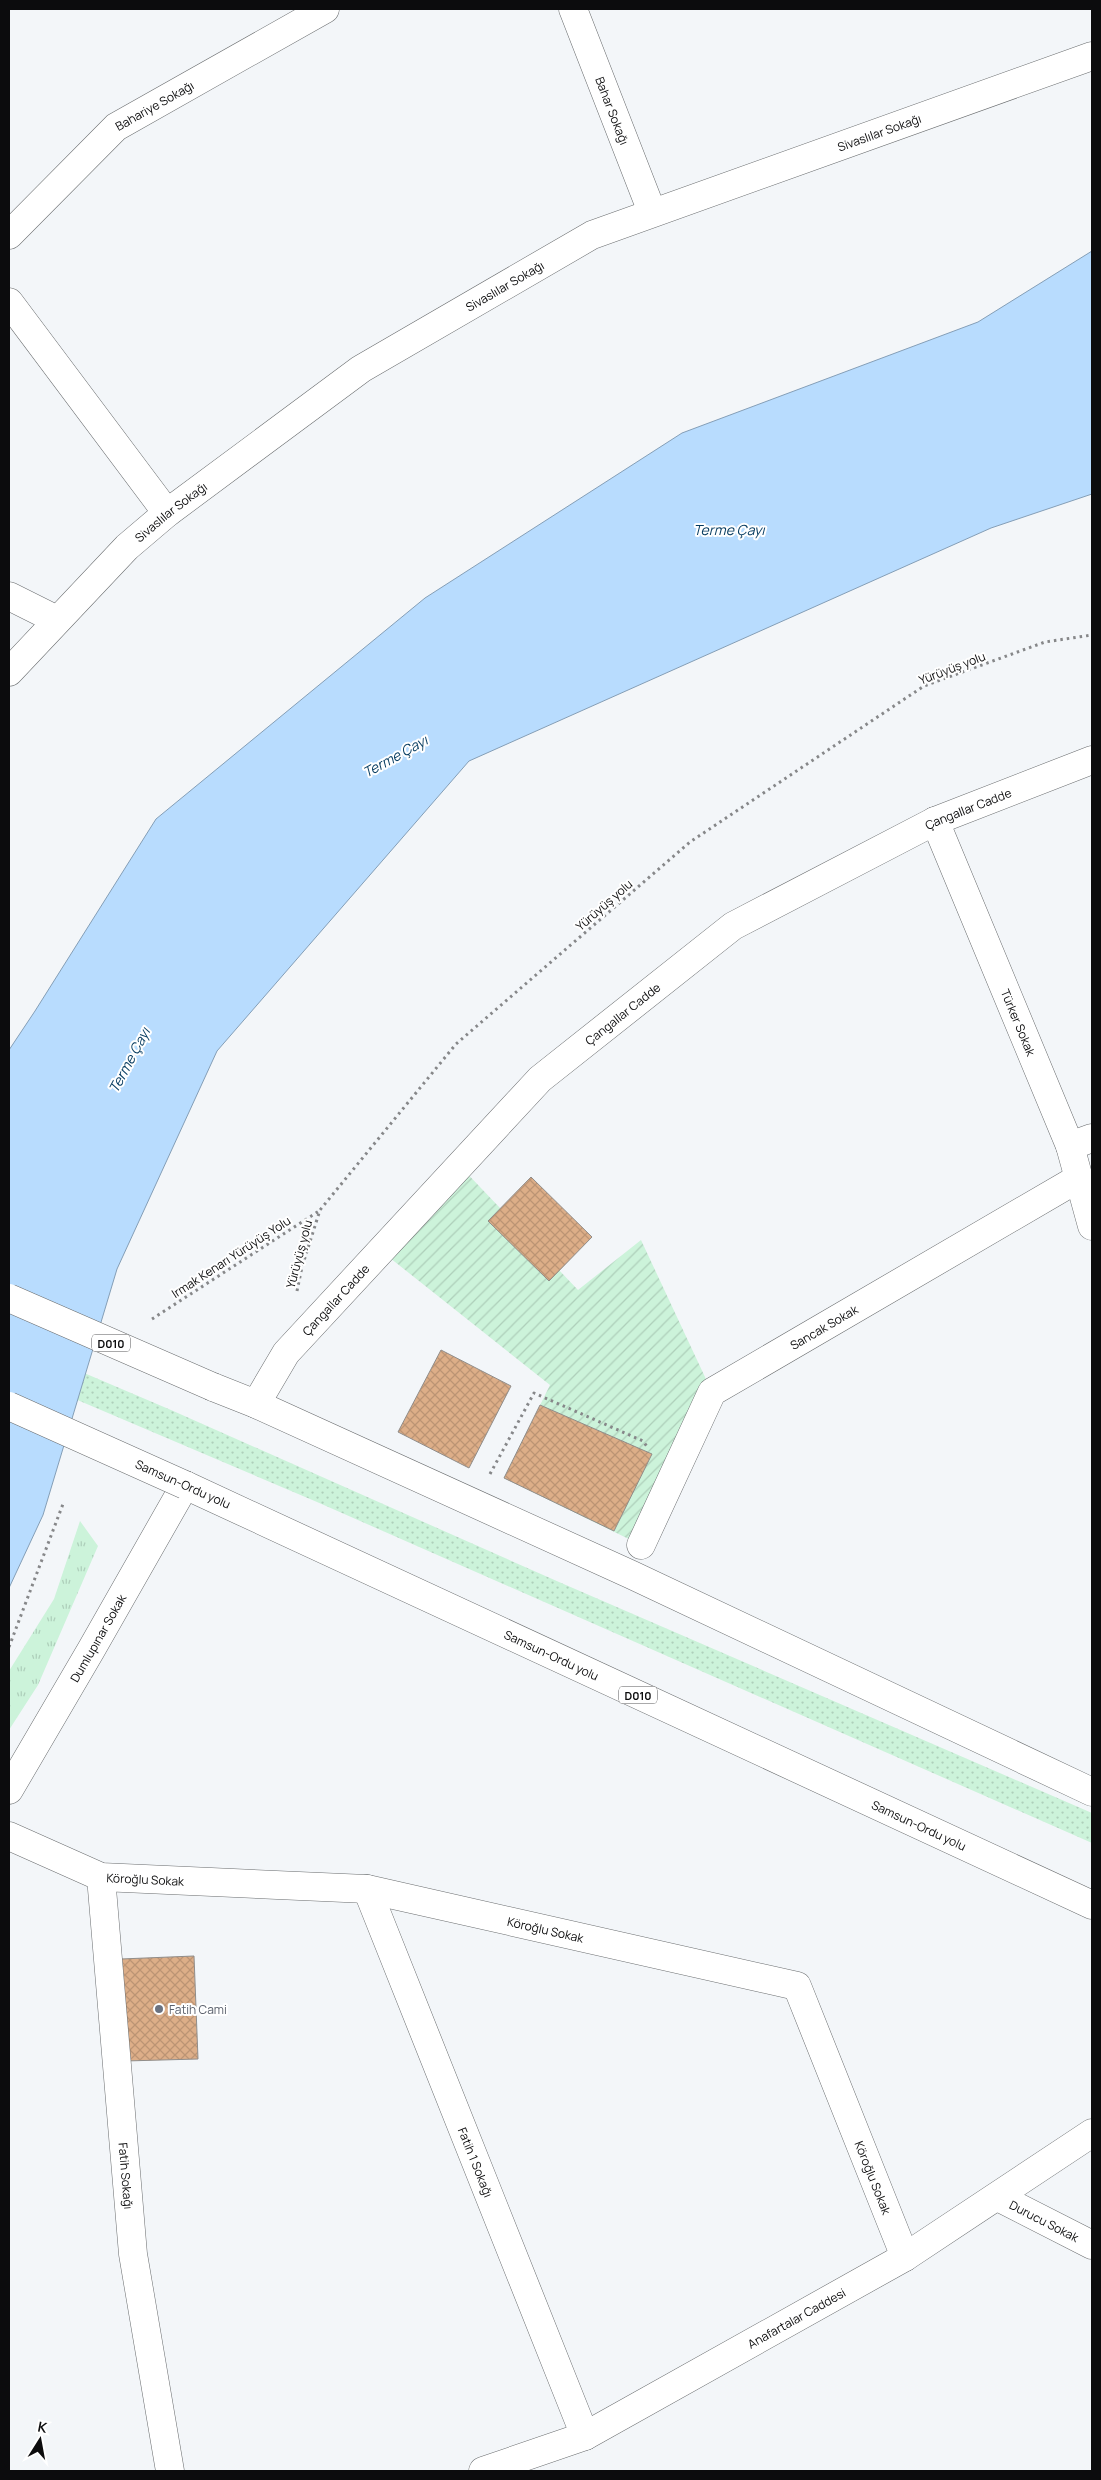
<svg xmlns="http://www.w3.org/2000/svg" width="1101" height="2480" font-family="Manrope,sans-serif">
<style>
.grass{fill:url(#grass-dots)}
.park{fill:url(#park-tufts)}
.garden{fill:url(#garden-furrows)}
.water{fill:#b8dcfe;stroke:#849eb6}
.building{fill:url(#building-cross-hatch);stroke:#908d8a}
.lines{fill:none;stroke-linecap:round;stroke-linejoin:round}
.street-casing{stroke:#6a6d6f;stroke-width:29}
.secondary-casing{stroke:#6a6d6f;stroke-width:29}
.highway-casing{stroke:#6a6d6f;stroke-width:29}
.path{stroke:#868789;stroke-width:3;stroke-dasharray:2.5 4;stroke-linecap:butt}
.street{stroke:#fff;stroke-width:28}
.secondary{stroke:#fff;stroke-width:28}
.highway{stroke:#fff;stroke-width:28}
.highway-bridge-casing{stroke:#6a6d6f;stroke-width:29;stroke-linecap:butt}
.highway-bridge{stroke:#fff;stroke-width:28}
.worship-dot{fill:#6b7280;stroke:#fff;stroke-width:2}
.labels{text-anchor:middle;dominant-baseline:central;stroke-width:4;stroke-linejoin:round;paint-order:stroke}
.shield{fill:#fff;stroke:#555556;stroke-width:1}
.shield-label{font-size:11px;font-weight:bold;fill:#0c0c0d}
.street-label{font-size:12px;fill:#0c0c0d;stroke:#fff}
.worship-label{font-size:12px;fill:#5b616d;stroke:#fff;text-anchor:start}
.water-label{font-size:14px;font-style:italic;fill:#043a5f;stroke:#fff}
</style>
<defs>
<pattern id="grass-dots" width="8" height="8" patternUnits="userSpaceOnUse" patternTransform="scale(1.25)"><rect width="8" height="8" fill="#ccf3da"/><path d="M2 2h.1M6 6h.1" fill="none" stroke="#aecfba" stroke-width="1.8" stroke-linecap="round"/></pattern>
<pattern id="park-tufts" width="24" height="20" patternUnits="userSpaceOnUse" patternTransform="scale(1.25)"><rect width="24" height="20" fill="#ccf3da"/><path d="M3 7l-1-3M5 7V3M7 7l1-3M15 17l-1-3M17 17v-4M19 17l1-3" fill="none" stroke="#aecfba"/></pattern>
<pattern id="garden-furrows" width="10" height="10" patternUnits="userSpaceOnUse" patternTransform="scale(1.25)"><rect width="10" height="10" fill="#ccf3da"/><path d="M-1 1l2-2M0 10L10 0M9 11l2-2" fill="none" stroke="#aecfba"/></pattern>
<pattern id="building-cross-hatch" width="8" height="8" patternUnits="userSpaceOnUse" patternTransform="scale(1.25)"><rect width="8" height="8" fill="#ddae88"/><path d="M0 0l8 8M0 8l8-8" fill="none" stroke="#bc9474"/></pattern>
</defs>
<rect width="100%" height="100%" fill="#f3f6f9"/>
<path class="grass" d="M9 1341 171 1410 559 1582 1092 1813V1843L317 1502 61 1393Z"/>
<path class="park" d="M80 1521 98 1546 38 1685 9 1730V1671L54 1599Z"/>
<path class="garden" d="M460 1166 578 1290 641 1240 712 1392 641 1545 504 1478 550 1385 385 1254Z"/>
<path class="water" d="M1092 251V494L991 528 469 761 217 1051 117 1269 43 1515 9 1588V1050L35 1011 156 819 425 598 682 433 978 322Z"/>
<path class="building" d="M531 1177 592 1237 549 1281 488 1221Z
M441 1350 511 1386 469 1468 398 1432Z
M540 1405 652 1454 614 1531 504 1478Z
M194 1956 198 2059 125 2061 121 1959Z"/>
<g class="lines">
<g class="street-casing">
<g id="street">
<path id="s1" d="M573 9 652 212"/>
<path id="s2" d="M9 235 116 127 325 9"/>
<path d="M9 302 167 513"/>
<path d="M9 596 57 620"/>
<path id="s3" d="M935 821 1070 1146 1092 1226"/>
<path d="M1070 1146 1092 1138"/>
<path id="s4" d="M641 1545 712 1392 1079 1178"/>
<path id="s5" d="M9 1836 101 1877 367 1889 797 1986 905 2257"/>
<path id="s6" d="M101 1877 133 2254 170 2471"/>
<path id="s7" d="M367 1889 585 2436"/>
<path id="s8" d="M998 2197 1092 2245"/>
</g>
</g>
<g class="secondary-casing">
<g id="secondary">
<path id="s9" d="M9 672 127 547 167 513 361 369 592 235 1092 56"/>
<path id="s10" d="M256 1404 286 1353 540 1079 733 926 935 821 1092 760"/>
<path id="s11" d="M9 1790 91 1650 185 1485"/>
<path id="s12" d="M483 2471 585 2436 905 2257 1092 2133"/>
</g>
</g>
<g class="highway-casing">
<g id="highway">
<path d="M213 1387 256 1404 632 1575 1092 1792"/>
<path id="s13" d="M185 1485 1092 1905"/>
</g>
</g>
<path class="path" d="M297 1291 302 1267 320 1210 456 1044 690 842 924 686 1045 642 1092 635
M152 1319 319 1211
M490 1474 534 1393 643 1441 648 1448
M9 1647 63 1504"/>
<use href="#street" class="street"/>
<use href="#secondary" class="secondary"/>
<use href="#highway" class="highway"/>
<g class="highway-bridge-casing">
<path id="highway-bridge" d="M9 1298 213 1387
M9 1406 185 1485"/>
</g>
<use href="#highway-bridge" class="highway-bridge"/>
</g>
<circle class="worship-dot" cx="159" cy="2009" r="5"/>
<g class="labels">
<g class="shield">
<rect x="92" y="1334.5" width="38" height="17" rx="4"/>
<rect x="619" y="1686.5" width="38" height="17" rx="4"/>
</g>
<g class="shield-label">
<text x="111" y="1343">D010</text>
<text x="638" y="1695">D010</text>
</g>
<g class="street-label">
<text stroke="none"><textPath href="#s2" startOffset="196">Bahariye Sokağı</textPath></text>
<text stroke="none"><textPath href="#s1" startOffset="109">Bahar Sokağı</textPath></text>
<text stroke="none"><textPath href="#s9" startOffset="1038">Sivaslılar Sokağı</textPath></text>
<text stroke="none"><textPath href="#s9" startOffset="632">Sivaslılar Sokağı</textPath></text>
<text stroke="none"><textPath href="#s9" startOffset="228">Sivaslılar Sokağı</textPath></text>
<text transform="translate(952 668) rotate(-21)">Yürüyüş yolu</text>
<text stroke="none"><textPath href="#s10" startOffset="942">Çangallar Cadde</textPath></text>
<text transform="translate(604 905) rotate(-41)">Yürüyüş yolu</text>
<text stroke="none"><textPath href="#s10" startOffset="538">Çangallar Cadde</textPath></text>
<text stroke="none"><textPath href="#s3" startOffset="218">Türker Sokak</textPath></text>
<text transform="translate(299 1254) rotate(-75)">Yürüyüş yolu</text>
<text transform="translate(231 1257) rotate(-33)">Irmak Kenarı Yürüyüş Yolu</text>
<text stroke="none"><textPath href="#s10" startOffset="132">Çangallar Cadde</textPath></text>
<text stroke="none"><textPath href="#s4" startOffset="298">Sancak Sokak</textPath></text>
<text transform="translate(183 1484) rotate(24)">Samsun-Ordu yolu</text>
<text stroke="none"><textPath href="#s11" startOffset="176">Dumlupınar Sokak</textPath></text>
<text stroke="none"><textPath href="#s13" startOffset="404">Samsun-Ordu yolu</textPath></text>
<text stroke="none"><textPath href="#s13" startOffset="809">Samsun-Ordu yolu</textPath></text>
<text stroke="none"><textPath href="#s5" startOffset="145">Köroğlu Sokak</textPath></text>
<text stroke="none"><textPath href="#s5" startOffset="550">Köroğlu Sokak</textPath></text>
<text stroke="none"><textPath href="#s7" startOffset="294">Fatih 1 Sokağı</textPath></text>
<text stroke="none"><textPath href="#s6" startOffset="300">Fatih Sokağı</textPath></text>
<text stroke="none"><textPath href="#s5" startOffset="1014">Köroğlu Sokak</textPath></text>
<text stroke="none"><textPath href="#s8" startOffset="52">Durucu Sokak</textPath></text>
<text stroke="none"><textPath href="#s12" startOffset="350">Anafartalar Caddesi</textPath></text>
</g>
<g class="worship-label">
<text x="169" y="2009">Fatih Cami</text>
</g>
<g class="water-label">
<text x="729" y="529">Terme Çayı</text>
<text transform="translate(395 756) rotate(-29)">Terme Çayı</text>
<text transform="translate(129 1060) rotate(-62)">Terme Çayı</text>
</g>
</g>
<rect width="1101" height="2480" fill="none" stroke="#0c0c0d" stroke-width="20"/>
<g transform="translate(40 2440) rotate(11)" stroke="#ffffff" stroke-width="4" paint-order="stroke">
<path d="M0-4L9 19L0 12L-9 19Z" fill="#0c0c0d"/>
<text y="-8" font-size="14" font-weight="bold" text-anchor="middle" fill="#0c0c0d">K</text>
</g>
</svg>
